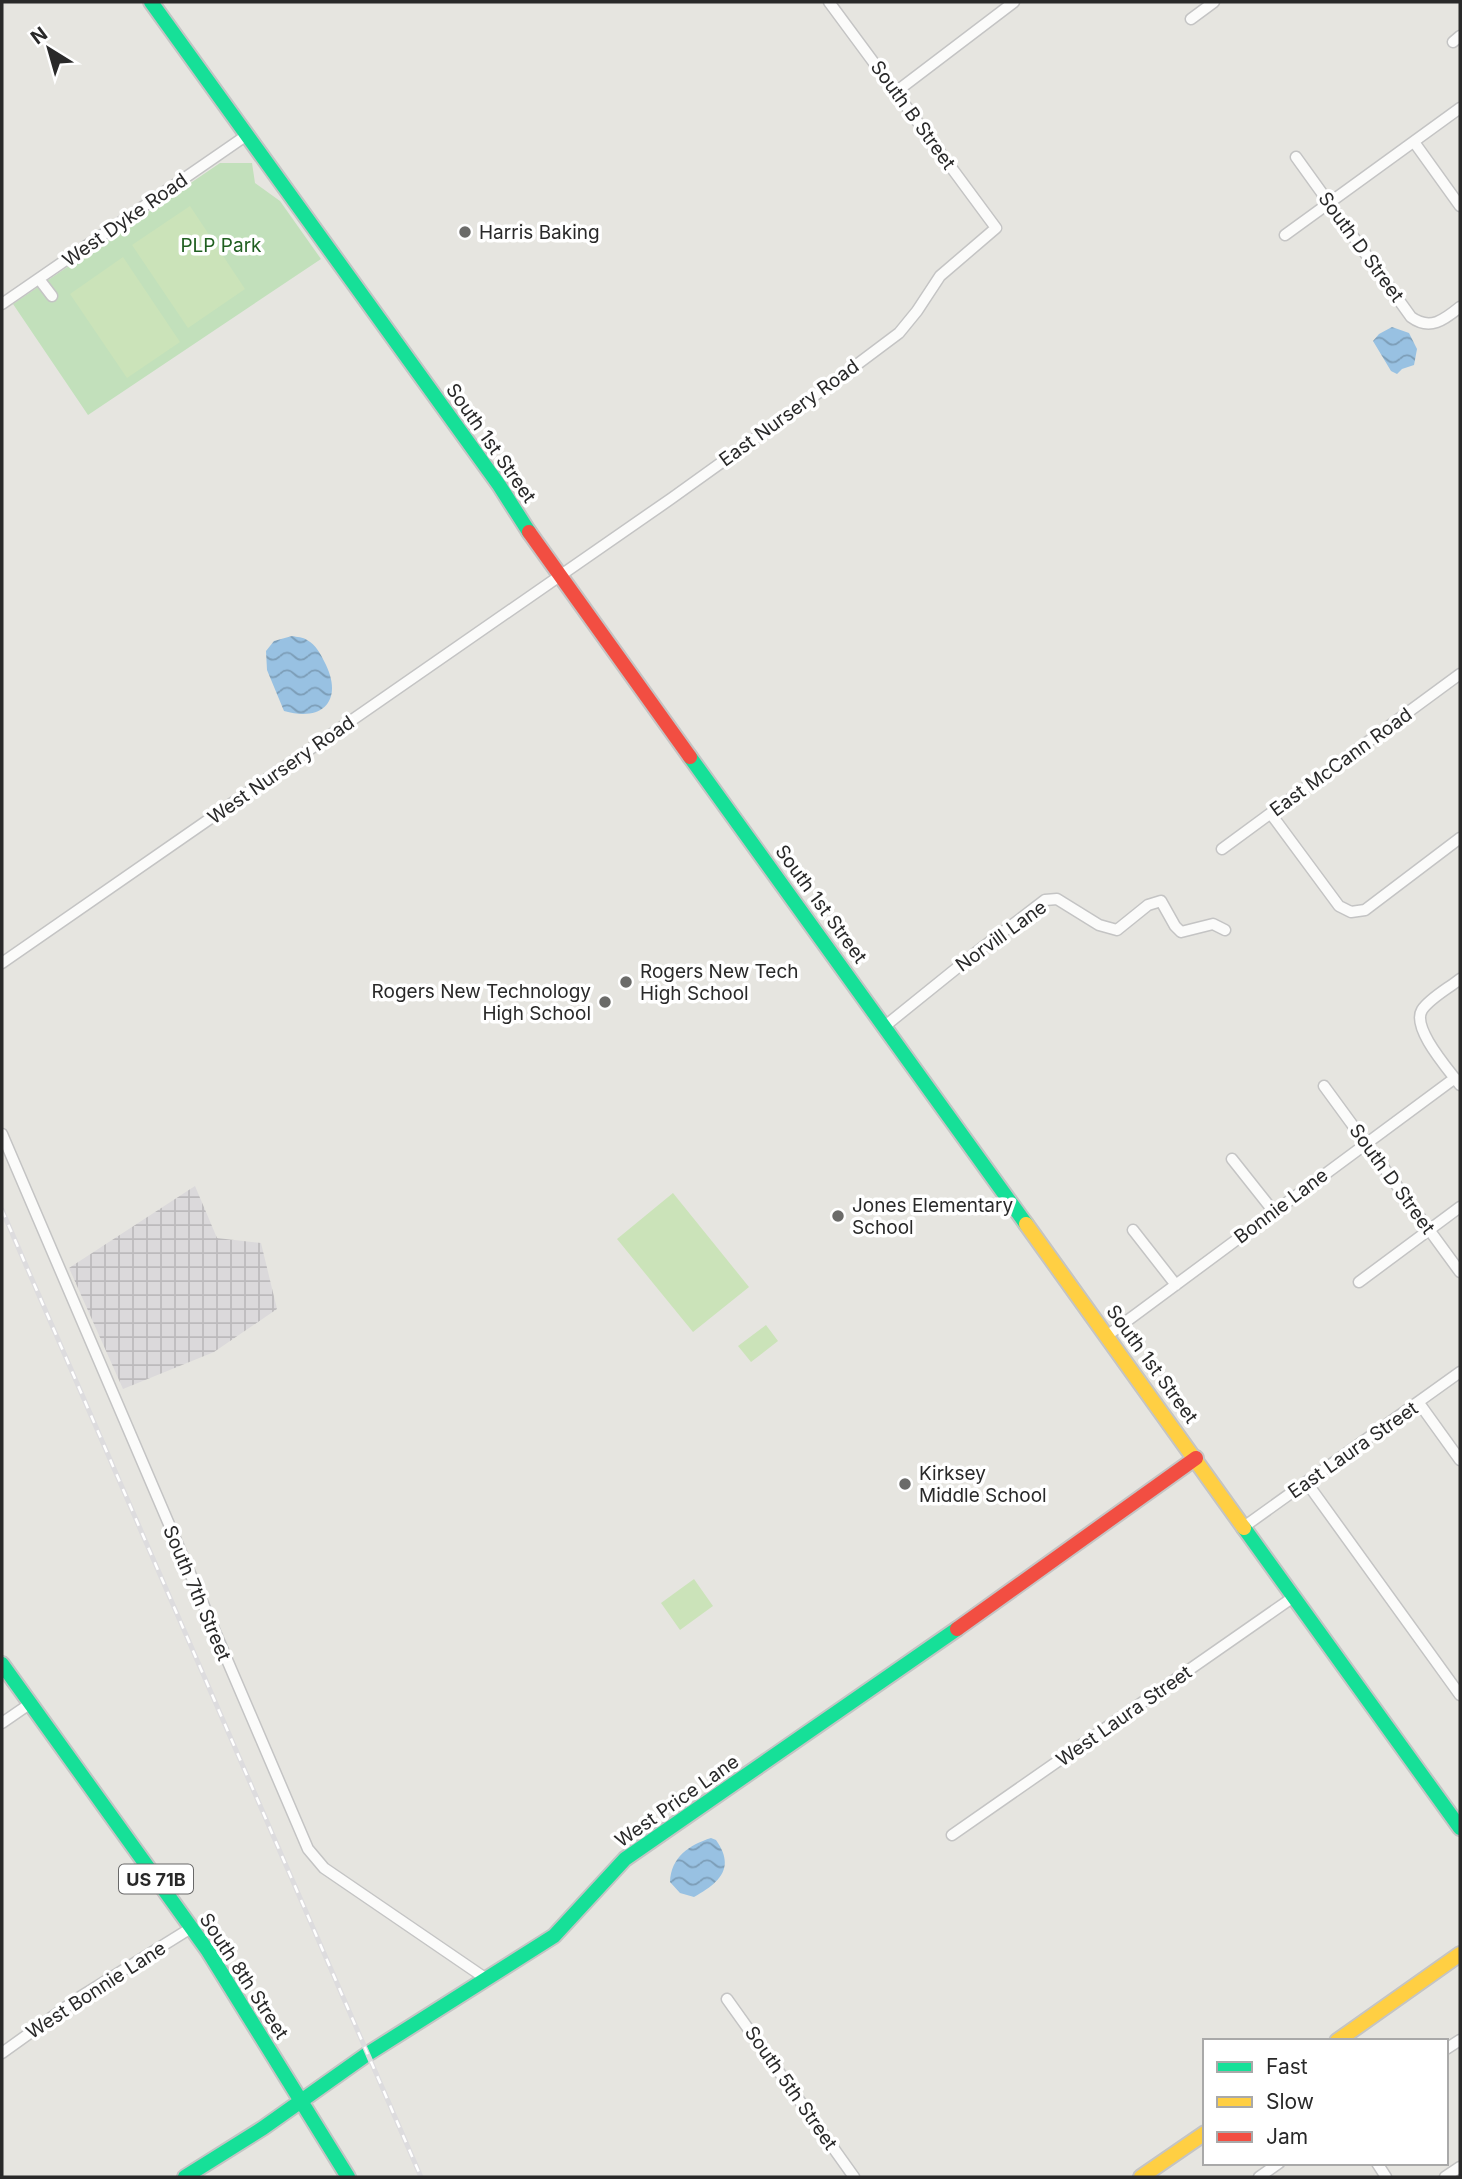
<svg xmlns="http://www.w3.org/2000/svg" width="1462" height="2179" font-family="Inter,sans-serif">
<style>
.industrial{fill:url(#industrial-grid)}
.park{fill:#c2e0bb}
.pitch{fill:#cbe3b9}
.water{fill:url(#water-waves)}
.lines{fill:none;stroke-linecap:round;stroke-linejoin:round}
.street-casing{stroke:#c4c4c4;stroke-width:13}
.fast-casing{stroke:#c4c4c4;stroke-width:18}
.slow-casing{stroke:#c4c4c4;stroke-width:18}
.jam-casing{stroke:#c4c4c4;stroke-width:18}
.street{stroke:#fbfbfa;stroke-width:10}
.fast{stroke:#16e098;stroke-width:14}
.slow{stroke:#ffcf43;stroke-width:14}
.jam{stroke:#f24e42;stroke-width:14}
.rail-casing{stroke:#dddcde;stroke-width:5}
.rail{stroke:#fff;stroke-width:2.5;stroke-dasharray:8;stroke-linecap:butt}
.poi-dot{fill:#6b6b69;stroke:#fff;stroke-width:2.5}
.labels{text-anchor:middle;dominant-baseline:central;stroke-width:7;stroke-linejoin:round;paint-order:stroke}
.shield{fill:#fff;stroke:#696969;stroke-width:2}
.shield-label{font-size:18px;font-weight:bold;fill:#292929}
.street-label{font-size:19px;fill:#292929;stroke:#fff}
.poi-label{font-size:19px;fill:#292929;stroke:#fff;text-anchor:start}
.park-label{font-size:19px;fill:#205f20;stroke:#fff}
</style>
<defs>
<pattern id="industrial-grid" width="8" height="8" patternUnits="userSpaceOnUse" patternTransform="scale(1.75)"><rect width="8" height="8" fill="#dbd9db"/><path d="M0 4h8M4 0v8" fill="none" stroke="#bcbabc"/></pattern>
<pattern id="water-waves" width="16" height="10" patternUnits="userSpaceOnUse" patternTransform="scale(1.75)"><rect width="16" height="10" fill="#98c1e2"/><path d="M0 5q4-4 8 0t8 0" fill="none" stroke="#7c9db7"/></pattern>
</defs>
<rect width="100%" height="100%" fill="#e6e5e0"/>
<path class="industrial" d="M195 1186 217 1238 261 1243 277 1309 214 1352 123 1389 69 1268Z"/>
<path class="park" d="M220 163H252L255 183 280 201 321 259 88 415 13 304Z"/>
<path class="pitch" d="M190 206 245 289 188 328 132 245Z
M123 257 180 342 127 378 70 294Z
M673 1193 749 1287 693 1332 617 1239Z
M766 1325 778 1341 751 1362 738 1346Z
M694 1579 713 1606 680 1630 661 1603Z"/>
<path class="water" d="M1392 327 1409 333 1417 349 1414 365 1402 369 1397 374 1391 371 1373 341 1379 334Z
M292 636C297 637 303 637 307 640 316 645 320 653 324 661 344 698 325 723 284 711L267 670 266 651 274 641Z
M711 1838 716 1840C736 1868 719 1883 694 1897L680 1893 670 1882C671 1857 689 1845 711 1838Z"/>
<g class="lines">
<g class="street-casing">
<path id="street" d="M1191 19 1214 2
M1453 42 1460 36
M897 91 1014 2
M1414 142 1460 206
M1296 157 1411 317C1430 331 1444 320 1460 307
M1285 235 1460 108
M39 279 52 296
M2 304 247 135
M1271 814 1339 906 1351 912 1365 910 1460 838
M1222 849 1460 674
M2 963 672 498 839 378 899 333 917 311 940 276 996 228 829 2
M1460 979C1449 988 1430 998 1422 1010 1411 1028 1449 1070 1460 1085
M885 1026 978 951 1045 900 1057 899 1099 925 1117 930 1148 905 1161 901 1175 926 1181 932 1213 924 1225 930
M1324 1086 1460 1272
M2 1134 308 1849 324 1868 485 1978
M1232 1159 1274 1212
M1133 1230 1176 1285
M1359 1282 1460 1207
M1108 1335 1455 1078
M1419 1403 1460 1460
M1307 1483 1460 1695
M1245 1526 1460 1372
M2 1723 31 1703
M952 1835 1295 1596
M727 1999 854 2177
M1446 2049 1460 2040
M2 2053 80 1997 191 1928
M1377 2163 1386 2177
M1259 2177 1279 2163
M1445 2177 1460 2167"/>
</g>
<g class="fast-casing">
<path id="fast" d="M151 2 499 485 529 532
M690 757 1026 1224
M1244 1528 1460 1828
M2 1664 208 1951 348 2177
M185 2177 263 2128 366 2055 554 1936 625 1859 957 1629"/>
</g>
<g class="slow-casing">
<path id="slow" d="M1026 1224 1244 1528
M1337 2041 1460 1954
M1141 2177 1205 2133"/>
</g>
<g class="jam-casing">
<path id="jam" d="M529 532 690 757
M957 1629 1196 1458"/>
</g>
<use href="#street" class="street"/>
<use href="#fast" class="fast"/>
<use href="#slow" class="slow"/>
<use href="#jam" class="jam"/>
<g class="rail-casing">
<path id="rail" d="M2 1210 421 2177"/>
</g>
<use href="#rail" class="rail"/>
</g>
<g class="poi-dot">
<circle cx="465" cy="232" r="7"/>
<circle cx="626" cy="982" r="7"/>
<circle cx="605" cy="1002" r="7"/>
<circle cx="838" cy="1216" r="7"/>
<circle cx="905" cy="1484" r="7"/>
</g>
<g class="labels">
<rect class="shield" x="119" y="1864.5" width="74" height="29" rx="5"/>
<g class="shield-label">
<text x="156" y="1879">US 71B</text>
</g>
<g class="street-label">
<text transform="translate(913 115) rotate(54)">South B Street</text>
<text transform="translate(125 220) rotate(-35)">West Dyke Road</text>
<text transform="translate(1361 247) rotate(54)">South D Street</text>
<text transform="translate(789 413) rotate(-36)">East Nursery Road</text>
<text transform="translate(491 443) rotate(55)">South 1st Street</text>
<text transform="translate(1341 762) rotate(-36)">East McCann Road</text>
<text transform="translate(281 770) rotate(-35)">West Nursery Road</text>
<text transform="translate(821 904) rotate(54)">South 1st Street</text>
<text transform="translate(1001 936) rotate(-36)">Norvill Lane</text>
<text transform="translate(1392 1179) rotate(54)">South D Street</text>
<text transform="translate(1281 1206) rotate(-37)">Bonnie Lane</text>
<text transform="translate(1152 1364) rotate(54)">South 1st Street</text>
<text transform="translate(1353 1450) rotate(-35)">East Laura Street</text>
<text transform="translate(197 1593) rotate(67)">South 7th Street</text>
<text transform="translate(1124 1716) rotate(-35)">West Laura Street</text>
<text transform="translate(677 1801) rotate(-35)">West Price Lane</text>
<text transform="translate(244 1976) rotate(57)">South 8th Street</text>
<text transform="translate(96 1990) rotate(-33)">West Bonnie Lane</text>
<text transform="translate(791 2088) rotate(55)">South 5th Street</text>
</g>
<g class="poi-label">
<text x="479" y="232">Harris Baking</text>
<text x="640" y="971">Rogers New Tech<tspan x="640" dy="22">High School</tspan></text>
<text x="591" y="991" text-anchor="end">Rogers New Technology<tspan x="591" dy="22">High School</tspan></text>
<text x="852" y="1205">Jones Elementary<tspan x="852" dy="22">School</tspan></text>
<text x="919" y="1473">Kirksey<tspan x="919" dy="22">Middle School</tspan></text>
</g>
<g class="park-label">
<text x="221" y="245">PLP Park</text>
</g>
</g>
<rect width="1462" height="2179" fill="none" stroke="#292929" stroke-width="7"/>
<rect x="1203" y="2039" width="245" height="126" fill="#ffffff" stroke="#a9a9a9" stroke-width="2"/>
<rect x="1217" y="2062" width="35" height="10" fill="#16e098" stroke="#a9a9a9" stroke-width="2"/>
<text x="1266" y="2074" font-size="21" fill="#292929">Fast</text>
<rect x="1217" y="2097" width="35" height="10" fill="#ffcf43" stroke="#a9a9a9" stroke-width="2"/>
<text x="1266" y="2109" font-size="21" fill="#292929">Slow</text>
<rect x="1217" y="2132" width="35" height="10" fill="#f24e42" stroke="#a9a9a9" stroke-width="2"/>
<text x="1266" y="2144" font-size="21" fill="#292929">Jam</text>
<g transform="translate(49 49) rotate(323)" stroke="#ffffff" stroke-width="5" paint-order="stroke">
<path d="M0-5L12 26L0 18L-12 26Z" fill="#292929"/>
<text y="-10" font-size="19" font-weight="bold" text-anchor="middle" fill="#292929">N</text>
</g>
</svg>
